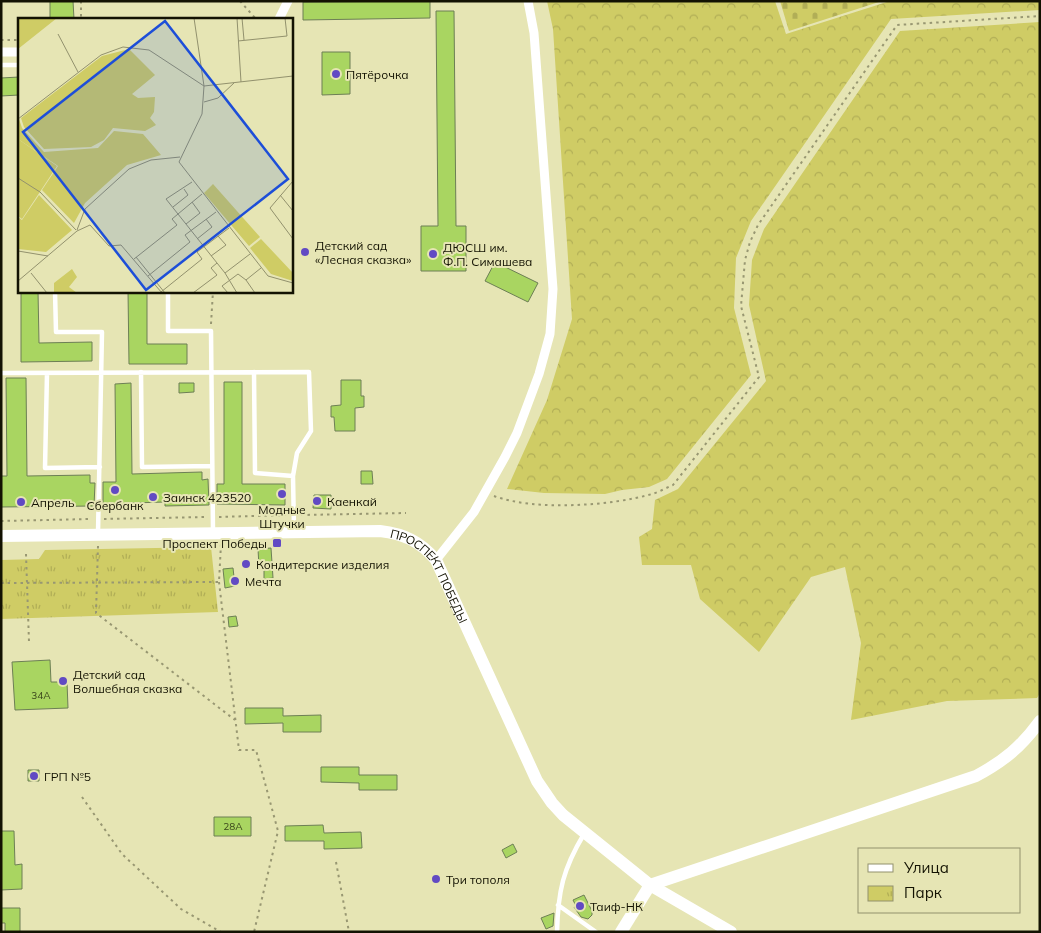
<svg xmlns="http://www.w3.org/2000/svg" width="1041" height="933" font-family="Mulish,sans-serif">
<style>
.forest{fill:url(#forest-crowns)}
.cemetery{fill:url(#cemetery-stones)}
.park{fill:url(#park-tufts)}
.building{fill:#a9d561;stroke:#6d7f55}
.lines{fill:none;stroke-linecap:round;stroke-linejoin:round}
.path{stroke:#989772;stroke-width:2;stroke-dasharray:2.5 4;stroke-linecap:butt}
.lane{stroke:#fff;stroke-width:4.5}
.street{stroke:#fff;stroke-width:9}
.secondary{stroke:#fff;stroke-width:12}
.poi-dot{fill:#614ac3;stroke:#e6e5b4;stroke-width:2}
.labels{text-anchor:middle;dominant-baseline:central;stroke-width:4;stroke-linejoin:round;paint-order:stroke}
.number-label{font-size:10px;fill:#38431a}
.poi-label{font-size:12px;fill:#131202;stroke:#e6e5b4;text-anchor:start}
.street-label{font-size:12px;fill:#131202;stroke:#e6e5b4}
.inset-road{fill:none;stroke:#92916d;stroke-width:1}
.view{fill:#1d4ed8;fill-opacity:0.15;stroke:#1d4ed8;stroke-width:2.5}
.inset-edge{fill:none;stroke:#131202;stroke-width:2.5}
</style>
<defs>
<pattern id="forest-crowns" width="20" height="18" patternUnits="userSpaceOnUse" patternTransform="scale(1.25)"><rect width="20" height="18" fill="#cfcc65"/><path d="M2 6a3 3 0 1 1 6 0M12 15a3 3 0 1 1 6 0" fill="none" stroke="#b1ae56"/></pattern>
<pattern id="cemetery-stones" width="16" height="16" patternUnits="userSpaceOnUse" patternTransform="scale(1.25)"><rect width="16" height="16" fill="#cfcc65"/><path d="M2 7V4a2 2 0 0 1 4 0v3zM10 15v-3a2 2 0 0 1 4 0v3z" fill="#b1ae56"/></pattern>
<pattern id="park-tufts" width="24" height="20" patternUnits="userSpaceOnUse" patternTransform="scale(1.25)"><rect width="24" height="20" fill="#cfcc65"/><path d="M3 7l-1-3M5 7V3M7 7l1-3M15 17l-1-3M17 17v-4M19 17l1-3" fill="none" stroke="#b1ae56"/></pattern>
</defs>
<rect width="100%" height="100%" fill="#e6e5b4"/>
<path class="forest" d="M547 1H775L786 34 890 1H1040V10L891 19 751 221 736 258 734 308 751 375 667 479 649 487 622 490 605 494 544 493 507 489 547 400 572 319 553 29Z
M1040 22V693L1037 698 947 701 851 720 861 643 845 567 811 577 759 652 700 599 691 565H642L639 537 652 529 655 500 678 489 766 381 749 305 752 260 764 229 900 31Z"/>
<path class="cemetery" d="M780 1H882L789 31Z"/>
<path class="park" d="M211 547 218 612 1 619V560L39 559 45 550Z"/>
<path class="building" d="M50 1H73L74 19H50Z
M430 1V18L303 20V2Z
M436 11H454L456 226H466V271H421V226H438Z
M322 52H350V94L322 95Z
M19 77V95L1 96V78Z
M495 262 538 283 528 302 485 281Z
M21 291H38L39 343 92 342V361L21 362Z
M128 291H147V344H187V364H129Z
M6 378H26L27 476 90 475V483H95L94 506 1 507V476H7Z
M341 380H361V396H364V407L355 408V431H335L334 417H331V406L341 405Z
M224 382H242V484H285V505L217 504V484H224Z
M131 383 132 474 202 472V480L208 479 209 505 165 506V502L131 503V506L103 507V482H116L115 384Z
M179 383H194V392L179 393Z
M361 471H372L373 484H361Z
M314 495H331V509L313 508Z
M271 548 273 578 264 579V567H259L258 549Z
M233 568 235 586 225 588 223 569Z
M236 616 238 626 229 627 228 617Z
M50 660 51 682H67L68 708 15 710 12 662Z
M245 708H283V716L321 715V732H283V723L245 724Z
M321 767H359V775H397V790H359V783L321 782Z
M28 770H39V781H28Z
M214 817H251V836H214Z
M323 825 324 833 361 832 362 848 324 849V841H285V826Z
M1 831H14L15 865 22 864V889L1 890Z
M513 844 517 852 506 858 502 850Z
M584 895 592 911V915L588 919 581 917 574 907 576 906 573 900Z
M1 908H20V932H5V923H1Z
M554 913 553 926 546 929 541 918Z"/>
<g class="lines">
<path class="path" d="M81 1V19
M240 1 256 19
M1 40H19
M211 324 213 291
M494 496C534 511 611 506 652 494 659 492 666 488 673 485L759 377 741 306 745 260 750 242 758 225 897 25 1040 16
M301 515 406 513
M219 517 286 515
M104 519 206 517
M1 521 91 519
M98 546 96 613 235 720
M26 554 29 642
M219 582 239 750H256L278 831 254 932
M1 583 219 582 221 544
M82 797 122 854 181 909 221 932
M336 862 349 932"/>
<path class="lane" d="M1 65H19
M55 291 56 332H102L98 533
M168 291V331H211L213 532
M141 372 142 467 212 466
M254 372 255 473 293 476
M1 373 309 372 311 431 297 453 293 476 294 530
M47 373 45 468 100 467
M558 905 596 932
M557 932C558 891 563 869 584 834"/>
<path class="street" d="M279 19 288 1
M1 52H19
M436 560 474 512 505 457 517 433 539 374 550 334 553 289 534 33 528 1"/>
<g class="secondary">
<path id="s1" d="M1 536 380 531C404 534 420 541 436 560L537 781 552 803 563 815 650 885 731 932"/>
<path d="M650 885 976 776C1004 761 1021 747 1040 721"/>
<path d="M621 932 650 885"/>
</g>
</g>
<g class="poi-dot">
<circle cx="336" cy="74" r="5"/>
<circle cx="305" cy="252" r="5"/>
<circle cx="433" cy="254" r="5"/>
<circle cx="115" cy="490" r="5"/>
<circle cx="282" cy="494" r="5"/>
<circle cx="153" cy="497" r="5"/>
<circle cx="317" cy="501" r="5"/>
<circle cx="21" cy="502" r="5"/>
<rect x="272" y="538" width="10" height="10" rx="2.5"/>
<circle cx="246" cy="564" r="5"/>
<circle cx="235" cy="581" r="5"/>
<circle cx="63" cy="681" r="5"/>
<circle cx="34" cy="776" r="5"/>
<circle cx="436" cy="879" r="5"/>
<circle cx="580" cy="906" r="5"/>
</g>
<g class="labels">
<g class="number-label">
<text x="41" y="695">34А</text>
<text x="233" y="826">28А</text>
</g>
<g class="poi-label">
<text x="346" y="74">Пятёрочка</text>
<text x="315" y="245">Детский сад<tspan x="315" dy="14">«Лесная сказка»</tspan></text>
<text x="443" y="247">ДЮСШ им.<tspan x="443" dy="14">Ф.П. Симашева</tspan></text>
<text x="163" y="497">Заинск 423520</text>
<text x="327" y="501">Каенкай</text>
<text x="31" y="502">Апрель</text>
<text x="115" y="505" text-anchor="middle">Сбербанк</text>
<text x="282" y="509" text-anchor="middle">Модные<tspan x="282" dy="14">Штучки</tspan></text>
<text x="267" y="543" text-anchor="end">Проспект Победы</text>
<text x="256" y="564">Кондитерские изделия</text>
<text x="245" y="581">Мечта</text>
<text x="73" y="674">Детский сад<tspan x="73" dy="14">Волшебная сказка</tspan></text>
<text x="44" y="776">ГРП №5</text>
<text x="446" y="879">Три тополя</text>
<text x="590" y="906">Таиф-НК</text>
</g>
<g class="street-label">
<text stroke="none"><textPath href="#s1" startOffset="451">ПРОСПЕКТ ПОБЕДЫ</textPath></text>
</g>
</g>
<g transform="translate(18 18)">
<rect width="275" height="275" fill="#e6e5b4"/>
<path d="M54 251 59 259 51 269 59 275 36 274V265Z" fill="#cfcc65"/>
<path d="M0 0H39L0 31ZM111 31 137 57 114 76 120 80 137 79 136 94 132 100 138 107 127 113 95 110 86 122 73 129 26 131 6 109 3 100 84 38ZM1 101 4 110 26 134 80 130 96 113 125 116 143 137 109 147 67 185 56 205 24 172 40 148 0 121ZM21 177 54 212 28 234 0 231V199L4 202Z" fill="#cfcc65"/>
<path d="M0 121 39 148 4 201 0 198Z" fill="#cfcc65"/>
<path d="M195 166 242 219 231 228 186 175ZM243 221 275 255V263L253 256 236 235 232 230Z" fill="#cfcc65"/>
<path class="inset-road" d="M176 0 186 68M219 0 223 64M224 0 226 22M40 16 60 54M220 23 269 18 267 0M275 58 186 68 184 96 161 144 250 258 275 265M186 84 200 80 216 65M0 101 83 37 105 29 131 32 186 68M0 160 22 174 58 212M275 163 252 190 275 221M174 164 148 181 207 255 219 275M262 177 275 193M155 189 170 177 166 171M168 206 182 195 174 184M59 212 67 191 111 151 133 142 162 139M179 221 194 209 188 201M0 233 30 238M193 238 208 227 200 218M118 239 147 275M116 241 159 207 154 201 184 176M13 255 29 275M207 255 232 236M130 258 172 224 167 217 198 194M0 263 59 213 72 207 91 228 103 227 144 275M143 274 184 241 179 234 211 210M175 275 199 257 193 250 199 245M210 275 204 268 220 256 228 262M237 275 228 262 243 250"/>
<path class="view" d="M147 3 270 161 128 272 5 114Z"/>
<rect width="275" height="275" class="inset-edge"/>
</g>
<rect width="1041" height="933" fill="none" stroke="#131202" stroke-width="5"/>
<rect x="858" y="848" width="162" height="65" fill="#e6e5b4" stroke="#92916d"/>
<rect x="868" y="864" width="25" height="8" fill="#ffffff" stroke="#92916d"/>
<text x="904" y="873" font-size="15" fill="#131202">Улица</text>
<rect x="868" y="886" width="25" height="15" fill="url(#park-tufts)" stroke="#92916d"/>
<text x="904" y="898" font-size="15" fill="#131202">Парк</text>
</svg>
